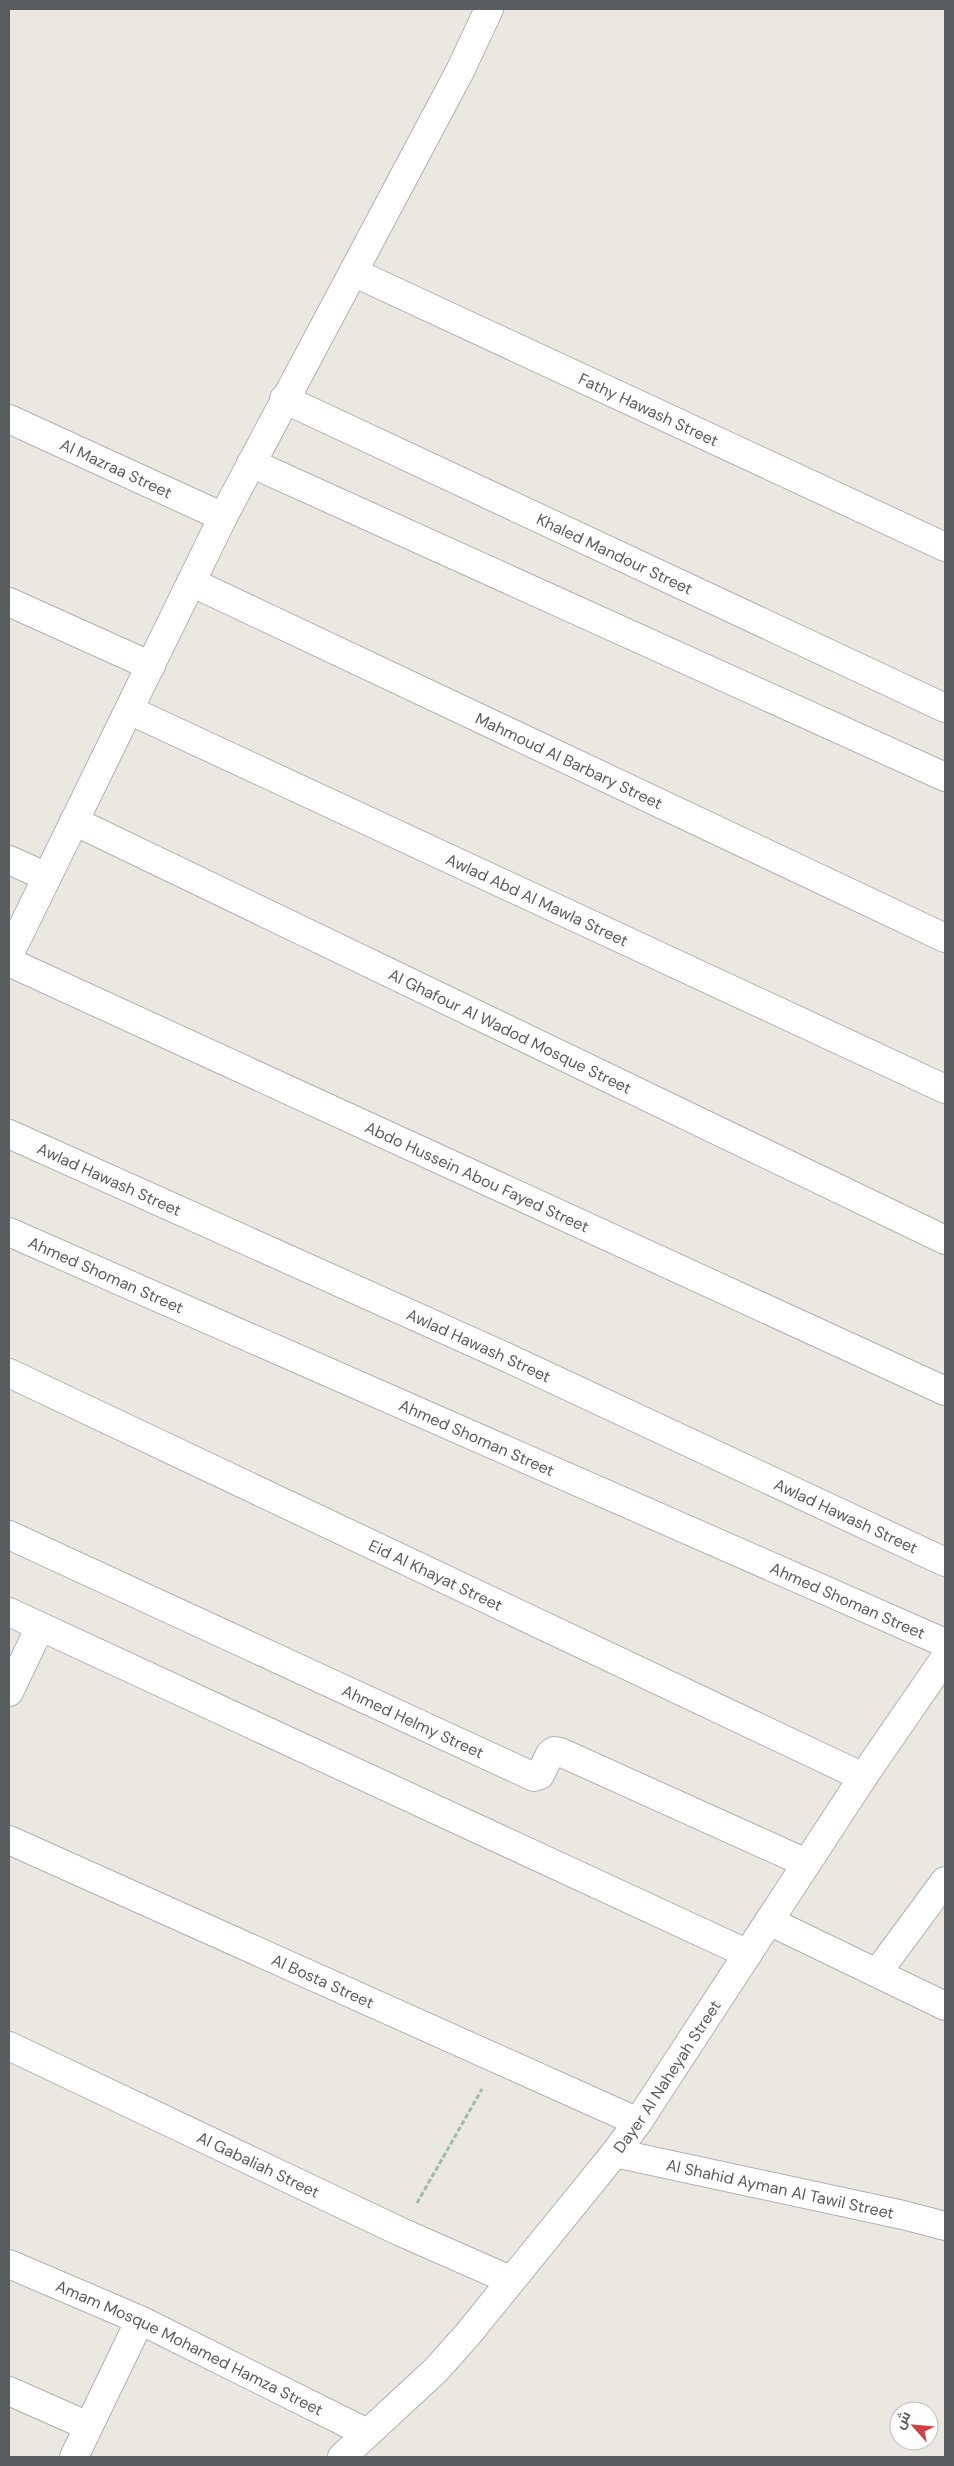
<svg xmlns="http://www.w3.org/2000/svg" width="954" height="2466" font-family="'DM Sans',Cairo,sans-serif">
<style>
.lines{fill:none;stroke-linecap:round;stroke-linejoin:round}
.minor-casing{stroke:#aeb1b5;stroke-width:30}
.path{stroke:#9abfa2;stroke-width:3;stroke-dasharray:5 2.5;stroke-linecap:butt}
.minor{stroke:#fff;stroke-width:28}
.labels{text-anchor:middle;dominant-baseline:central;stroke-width:4;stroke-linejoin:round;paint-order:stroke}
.street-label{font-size:16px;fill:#595d60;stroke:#fff}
</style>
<rect width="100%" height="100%" fill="#eae8e1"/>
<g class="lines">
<g class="minor-casing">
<g id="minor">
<path id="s1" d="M353 272 945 547"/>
<path id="s2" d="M284 399 945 708"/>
<path id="s3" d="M9 419 223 517"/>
<path d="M251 463 945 777"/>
<path id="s4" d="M191 582 945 938"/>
<path d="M9 602 151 666"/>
<path id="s5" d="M129 710 945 1089"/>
<path id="s6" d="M74 821 945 1240"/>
<path d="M9 860 47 877"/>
<path d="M9 955 223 517 460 71 489 9"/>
<path id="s7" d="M9 962 945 1391"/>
<path id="s8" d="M9 1134 508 1358 945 1562"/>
<path id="s9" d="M9 1232 945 1643"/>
<path id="s10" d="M9 1373 863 1777"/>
<path id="s11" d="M9 1535 534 1777 540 1775 550 1754 554 1751 560 1752 806 1863"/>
<path d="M9 1612 748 1954"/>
<path d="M9 1692 40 1627"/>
<path id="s12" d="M9 1840 638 2122"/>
<path d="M769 1921 945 2006"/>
<path d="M877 1973 945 1881"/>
<path id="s13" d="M9 2046 401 2232 510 2280"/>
<path id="s14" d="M615 2153 903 2215 945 2226"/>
<path id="s15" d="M9 2264 140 2320 367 2433"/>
<path d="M9 2391 88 2426"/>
<path d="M74 2457 140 2320"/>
<path id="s16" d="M342 2457 436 2370 468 2334 615 2153 638 2122 863 1777 945 1658"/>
</g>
</g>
<path class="path" d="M417 2203 482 2089"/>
<use href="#minor" class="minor"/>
</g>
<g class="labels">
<g class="street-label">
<text stroke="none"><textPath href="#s1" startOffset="326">Fathy Hawash Street</textPath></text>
<text stroke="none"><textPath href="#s3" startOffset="118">Al Mazraa Street</textPath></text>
<text stroke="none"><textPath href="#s2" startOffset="365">Khaled Mandour Street</textPath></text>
<text stroke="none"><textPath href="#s4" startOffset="418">Mahmoud Al Barbary Street</textPath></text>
<text stroke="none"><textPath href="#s5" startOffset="450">Awlad Abd Al Mawla Street</textPath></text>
<text stroke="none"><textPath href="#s6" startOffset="484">Al Ghafour Al Wadod Mosque Street</textPath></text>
<text stroke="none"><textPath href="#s7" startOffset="515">Abdo Hussein Abou Fayed Street</textPath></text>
<text stroke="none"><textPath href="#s8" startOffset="110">Awlad Hawash Street</textPath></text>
<text stroke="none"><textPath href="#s9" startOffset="106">Ahmed Shoman Street</textPath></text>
<text stroke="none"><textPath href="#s8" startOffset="515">Awlad Hawash Street</textPath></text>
<text stroke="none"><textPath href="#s9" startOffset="511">Ahmed Shoman Street</textPath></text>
<text stroke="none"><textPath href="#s8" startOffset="920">Awlad Hawash Street</textPath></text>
<text stroke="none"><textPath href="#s10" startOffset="472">Eid Al Khayat Street</textPath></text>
<text stroke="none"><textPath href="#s9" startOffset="916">Ahmed Shoman Street</textPath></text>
<text stroke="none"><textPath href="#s11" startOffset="445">Ahmed Helmy Street</textPath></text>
<text stroke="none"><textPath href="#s12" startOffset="344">Al Bosta Street</textPath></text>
<text stroke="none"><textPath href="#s16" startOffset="502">Dayer Al Naheyah Street</textPath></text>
<text stroke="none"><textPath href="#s13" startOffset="276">Al Gabaliah Street</textPath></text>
<text stroke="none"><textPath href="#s14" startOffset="169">Al Shahid Ayman Al Tawil Street</textPath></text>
<text stroke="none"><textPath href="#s15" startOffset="199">Amam Mosque Mohamed Hamza Street</textPath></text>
</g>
</g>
<rect width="954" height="2466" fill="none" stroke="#595d60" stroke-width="20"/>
<g transform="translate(914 2426) rotate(297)"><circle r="24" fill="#ffffff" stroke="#bdbebf"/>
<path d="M0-4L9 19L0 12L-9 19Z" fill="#d2413f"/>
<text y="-8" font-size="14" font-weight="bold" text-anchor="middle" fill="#595d60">ش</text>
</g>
</svg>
